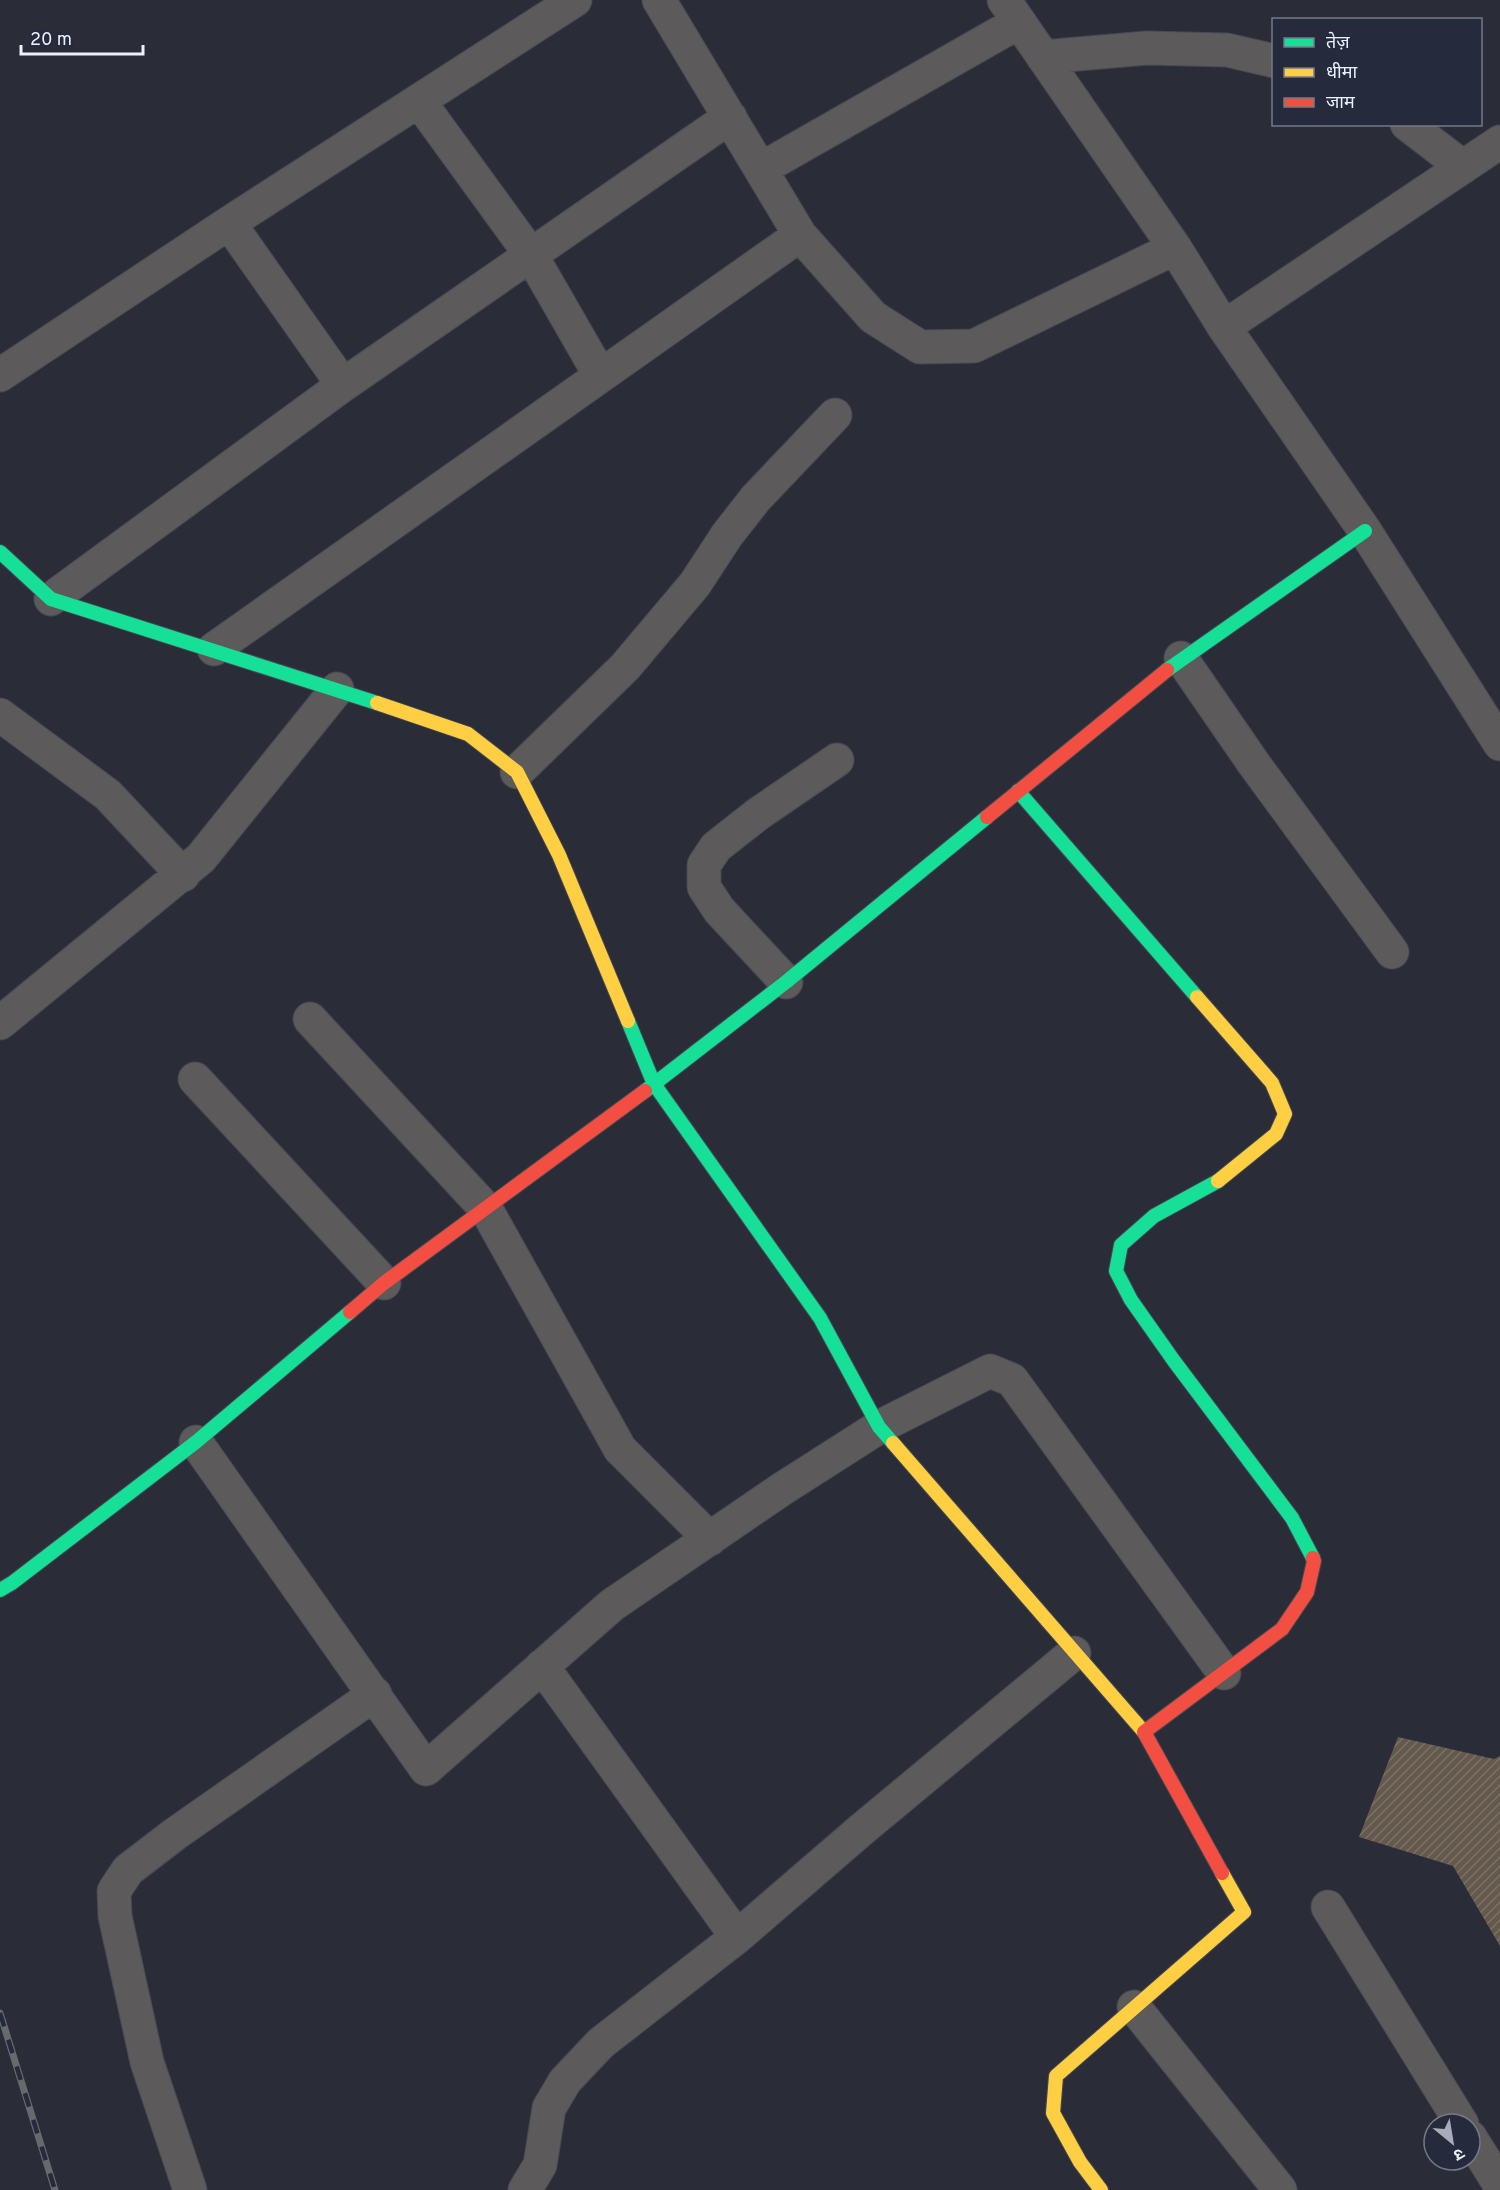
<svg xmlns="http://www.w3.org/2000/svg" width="1500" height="2190" font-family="Overpass,'Noto Sans Devanagari',sans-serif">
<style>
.building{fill:url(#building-hatch)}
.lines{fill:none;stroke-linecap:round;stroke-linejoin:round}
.street-casing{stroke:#464952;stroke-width:35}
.fast-casing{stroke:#464952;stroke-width:16}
.slow-casing{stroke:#464952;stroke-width:16}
.jam-casing{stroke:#464952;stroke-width:16}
.street{stroke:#5c5a5b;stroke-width:33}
.fast{stroke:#16e098;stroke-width:14}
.slow{stroke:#ffcf43;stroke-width:14}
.jam{stroke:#f24e42;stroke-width:14}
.rail-casing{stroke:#68696c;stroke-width:7}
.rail{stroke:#252a3c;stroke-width:4.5;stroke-dasharray:14;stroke-linecap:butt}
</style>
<defs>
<pattern id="building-hatch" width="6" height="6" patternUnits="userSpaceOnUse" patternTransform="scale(1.5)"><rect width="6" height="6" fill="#64594c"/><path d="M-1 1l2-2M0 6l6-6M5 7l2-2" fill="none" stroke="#7a7167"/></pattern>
</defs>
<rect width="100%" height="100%" fill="#2a2d37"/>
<path class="building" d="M1398 1737 1494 1759 1500 1756V1946L1453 1866 1359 1837Z"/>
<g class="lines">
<g class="street-casing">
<path id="street" d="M659 0 800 235 873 317 920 347 974 346 1175 248
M1004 0 1175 248 1224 327 1365 531 1500 744
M1043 57 1147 48 1227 50 1274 61
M419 101 531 255 600 375
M1407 124 1463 167
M761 169 1019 22
M229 223 343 385
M1224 327 1500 142
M0 375 229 223 575 0
M51 599 343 385 730 117
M214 649 800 235
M1181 658 1254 764 1392 952
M0 715 108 795 183 875
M517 772 625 667 695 584 727 535 756 498 835 415
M786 982 719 910 704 887V865L716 847 758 814 837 760
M310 1019 486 1209 620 1449 710 1539
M0 1023 201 858 337 689
M195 1079 384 1283
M196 1442 426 1769 612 1605 782 1489 879 1427 990 1371 1012 1380 1224 1673
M542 1666 737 1937
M1328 1907 1462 2124
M1134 2007 1280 2190
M1470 2137 1500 2185
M190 2190 147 2062 115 1916 114 1891 128 1870 175 1834 375 1694
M525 2190 540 2165 549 2108 565 2081 601 2043 737 1937 861 1830 1074 1653"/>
</g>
<g class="fast-casing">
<path id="fast" d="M0 552 51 599 377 703
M1167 670 1365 531
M1018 791 1197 997
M628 1021 654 1084 820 1318 879 1427 893 1443
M645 1091 786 982 987 817
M1218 1181 1154 1216 1121 1245 1116 1271 1131 1300 1174 1361 1292 1518 1313 1558
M0 1590 12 1583 196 1442 350 1312"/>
</g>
<g class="slow-casing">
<path id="slow" d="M377 703 468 734 517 772 559 855 628 1021
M1197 997 1272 1083 1285 1114 1276 1134 1218 1181
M893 1443 1144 1732
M1101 2190 1080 2162 1053 2113 1056 2076 1244 1912 1222 1873"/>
</g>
<g class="jam-casing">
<path id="jam" d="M987 817 1167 670
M350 1312 384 1283 645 1091
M1222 1873 1144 1732 1282 1629 1307 1592 1314 1561 1313 1558"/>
</g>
<use href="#street" class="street"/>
<use href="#fast" class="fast"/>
<use href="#slow" class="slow"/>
<use href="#jam" class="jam"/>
<g class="rail-casing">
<path id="rail" d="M0 2013 55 2190"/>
</g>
<use href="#rail" class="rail"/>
</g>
<rect x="1272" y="18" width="210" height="108" fill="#252a3c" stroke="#757a89" stroke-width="1.5"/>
<rect x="1284" y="38" width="30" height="9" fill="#16e098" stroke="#757a89" stroke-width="1.5"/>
<text x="1326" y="48" font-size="18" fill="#edf1fd">तेज़</text>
<rect x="1284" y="68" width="30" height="9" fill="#ffcf43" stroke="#757a89" stroke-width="1.5"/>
<text x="1326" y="78" font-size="18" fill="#edf1fd">धीमा</text>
<rect x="1284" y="98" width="30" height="9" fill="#f24e42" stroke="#757a89" stroke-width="1.5"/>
<text x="1326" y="108" font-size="18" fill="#edf1fd">जाम</text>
<g transform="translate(1452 2142) rotate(150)"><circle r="28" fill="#252a3c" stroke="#757a89" stroke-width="1.5"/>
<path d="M0-4.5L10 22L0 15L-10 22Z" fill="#a9acb8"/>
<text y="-9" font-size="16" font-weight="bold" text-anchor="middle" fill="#edf1fd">उ</text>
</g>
<path d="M21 45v9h122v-9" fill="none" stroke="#edf1fd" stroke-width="3"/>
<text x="30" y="45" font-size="18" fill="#edf1fd" stroke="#252a3c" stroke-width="4.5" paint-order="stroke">20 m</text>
</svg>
